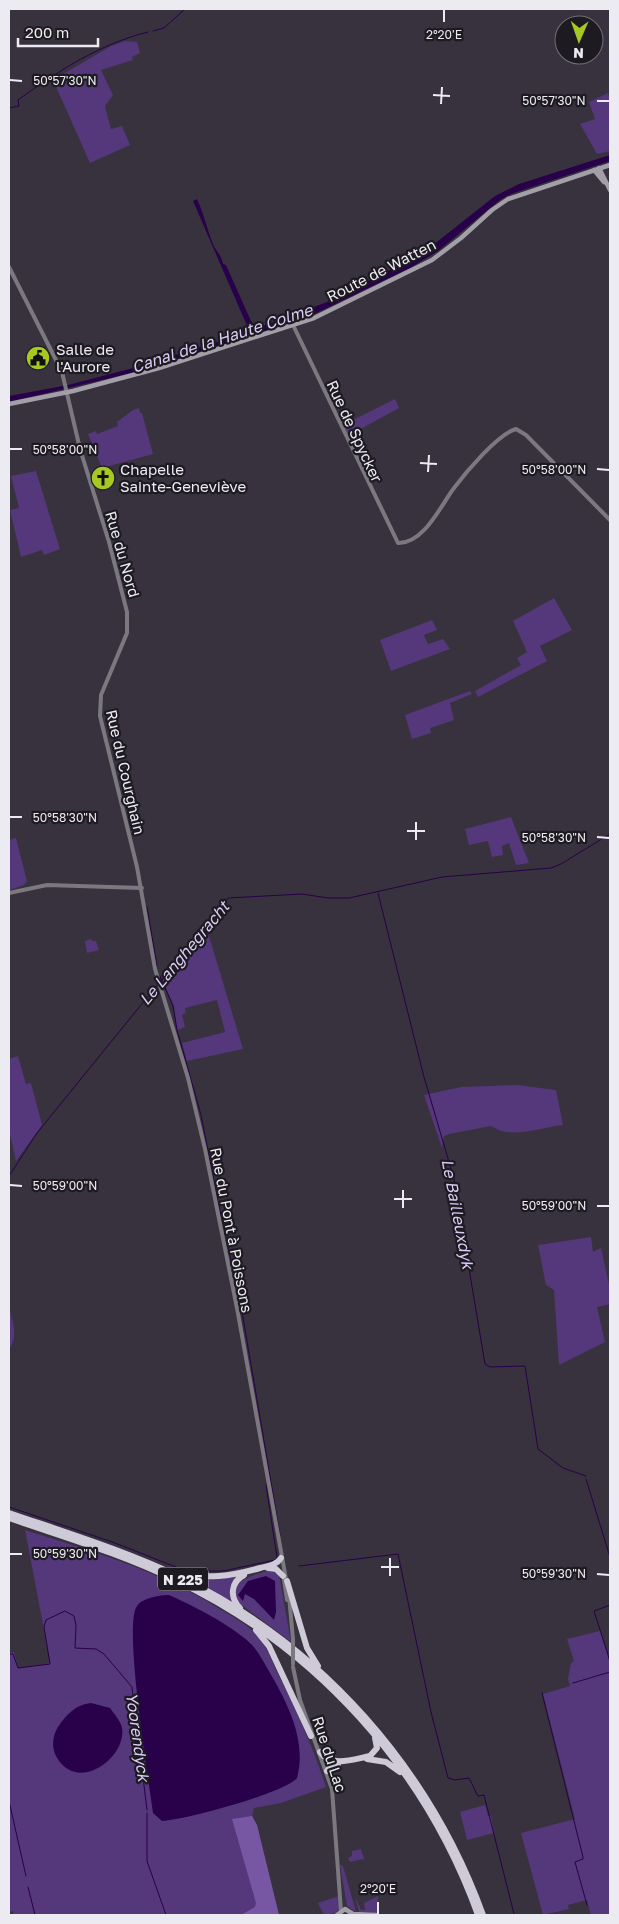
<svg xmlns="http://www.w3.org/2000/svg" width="619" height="1924" font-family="'Golos Text',sans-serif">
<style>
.green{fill:#55377b}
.forest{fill:#7757a4}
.water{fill:#29004a}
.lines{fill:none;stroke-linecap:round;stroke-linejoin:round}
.stream{stroke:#29004a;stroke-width:1}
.tertiary{stroke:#7b797f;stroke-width:4}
.secondary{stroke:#a29fa8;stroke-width:4.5}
.trunk{stroke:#cecad8;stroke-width:6}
.tertiary-bridge{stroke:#7b797f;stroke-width:4}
.ticks{fill:none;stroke:#edebf2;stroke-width:2}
.labels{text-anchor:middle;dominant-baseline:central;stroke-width:4.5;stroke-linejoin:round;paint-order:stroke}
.shield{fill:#1d1b21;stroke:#afadb3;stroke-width:1}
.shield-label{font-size:14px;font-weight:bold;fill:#edebf2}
.street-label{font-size:15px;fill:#edebf2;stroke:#1d1b21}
.poi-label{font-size:15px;fill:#edebf2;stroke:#1d1b21;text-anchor:start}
.water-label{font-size:16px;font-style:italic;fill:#dbcbf6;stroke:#1d1b21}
.ticks-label{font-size:12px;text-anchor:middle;fill:#edebf2;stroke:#1d1b21;stroke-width:4.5;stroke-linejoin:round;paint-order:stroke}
</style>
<rect width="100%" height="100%" fill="#37323e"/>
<path class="green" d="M125 41 137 42 140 53 132 57 133 60 101 70 113 95 105 106 111 129 122 126 130 145 90 163 53 80 111 46Z
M608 93 610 99V151L597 154 580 124 595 119 589 102Z
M395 399 399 408 348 436 343 425Z
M139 408 140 413H142L153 454 102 468 88 434 96 431 97 434 118 426 117 422 133 410Z
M36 471 60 549 44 555 42 550 21 557 10 510 19 508 11 476Z
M554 598 572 630 540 646 547 661 478 697 475 691 521 665 517 658 527 652 513 621Z
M432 620 437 630 424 635 428 644 443 639 450 649 391 671 380 640Z
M470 691 472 694 450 703 454 720 430 728 431 733 412 739 405 715Z
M511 817 529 863 516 865 509 843 502 846 503 855 492 857 488 841 469 845 465 829Z
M16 838 27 881 24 885 9 890V840Z
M206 926 243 1049 187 1061 182 1043 225 1032 217 1000 185 1008 186 1013 182 1015 185 1027 177 1030 174 1006 162 980Z
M91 939 92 941H96L99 950 87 953 85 941Z
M18 1056 26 1084 31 1083 42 1125 16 1161 9 1130V1059Z
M517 1085 556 1090 563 1125C542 1127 510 1140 491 1126L449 1134 444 1136 442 1148 424 1095 461 1087Z
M591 1237 593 1252 601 1248 610 1289V1304L597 1307 605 1342 559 1365 554 1290 546 1285 538 1245Z
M9 1306C12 1321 19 1337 9 1349Z
M25 1530C92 1551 158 1570 218 1608 230 1615 245 1623 255 1633 267 1646 272 1661 279 1676 298 1714 313 1747 326 1787L281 1803 254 1808 252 1816 257 1825 279 1915H13V1911L9 1912V1653L14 1652 18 1668 48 1664 50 1661Z
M267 1571 278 1573 280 1580 291 1642 239 1603C227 1581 251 1576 267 1571Z
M239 1575 232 1602 186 1576Z
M600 1631 610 1663V1915H591L587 1900 568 1905 569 1909 543 1915 521 1833 575 1819 543 1694 570 1686 568 1679 571 1663 574 1661 567 1639Z
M485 1805 488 1816H491L494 1833 467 1840 460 1812Z
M361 1849 365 1862 363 1859 350 1862 348 1858 352 1856V1851Z
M340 1865 343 1866 356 1912 347 1906Z
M339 1896 340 1908 336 1913 324 1915 318 1903Z
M378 1896 377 1913 359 1912 355 1897 361 1910H365L364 1903Z"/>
<path class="forest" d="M252 1816 257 1825 279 1915H241L255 1907 256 1903 232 1819Z"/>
<path class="water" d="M610 155V161L511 194 500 200 438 251 410 268 308 317 140 371 9 402V396L68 385 137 367 245 333 248 328 193 201 197 199C204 214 207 229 213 244 217 253 221 254 223 264L226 265 251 321 254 324 263 326 327 302 423 253 495 196 519 184Z
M266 1576 275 1581 276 1612 274 1620 254 1599 245 1594 243 1601 238 1595 248 1581Z
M169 1595C192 1605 233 1626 251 1644 259 1652 264 1663 270 1673 288 1704 307 1741 297 1778 285 1793 184 1820 162 1821L153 1813C149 1782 123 1624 137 1606 142 1598 160 1595 169 1595Z
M91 1703 110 1708C114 1714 121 1721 122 1728 127 1757 77 1795 56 1756 51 1746 53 1735 58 1727 67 1714 75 1705 91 1703Z"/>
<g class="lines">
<path class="stream" d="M153 31 164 28 185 9
M9 108 19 106 18 100C58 71 100 44 148 32
M378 893 424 1077 454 1179 485 1364 490 1367 525 1366 538 1449 563 1468 586 1476
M147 907 157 966
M160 976 173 1006 177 1030 201 1115 218 1201 241 1306 280 1535
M161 981 228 898 302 894 328 898H349L442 877 551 868 561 864 610 834
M9 1176 37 1133 158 984
M586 1479 610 1557
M9 1507 115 1543 186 1571H223L275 1560 277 1557 266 1485
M299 1566 398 1554 431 1712 448 1778 455 1780 469 1778 478 1796 484 1795 514 1914
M610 1605 594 1611 610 1661
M9 1654H13L18 1668 50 1664 44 1627 46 1620 65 1611 74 1616 76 1625 75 1648 96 1649 104 1654 132 1687 147 1810
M573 1683 610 1672
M542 1693 583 1857V1859L575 1862 587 1905
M9 1801 26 1876
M147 1813V1861L166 1915
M28 1887 35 1915"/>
<path class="tertiary" d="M9 267 62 372 80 449 109 542 127 612V633L101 695 100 716 137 867 155 969 188 1078 205 1149 237 1308 286 1579
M293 325 398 543C424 544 441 505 454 488 466 472 498 434 516 429L526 435 610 520
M9 893 47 885 142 888
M284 1580 287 1600
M289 1596 293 1639
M293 1667 300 1700 332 1789 341 1911"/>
<path class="secondary" d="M599 168 610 190
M594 170 604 182
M9 404 73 391 159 368 314 318 432 260 461 238 492 210 508 199 610 165
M337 1915 345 1909 353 1914 376 1915"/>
<path class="trunk" d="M9 1513C67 1533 126 1551 182 1578 322 1646 430 1769 483 1915
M9 1518C64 1537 122 1554 175 1580 316 1647 425 1768 478 1915
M268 1568 276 1569 283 1576
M177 1572C206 1580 231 1576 260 1568 267 1566 276 1566 281 1558
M287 1581 307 1648 318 1666
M240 1608C229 1597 231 1582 244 1575
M256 1630 269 1646 311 1736
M320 1752C331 1768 354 1759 370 1756L377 1748 375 1738
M367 1759 386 1762 400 1772
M327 1771 330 1767 338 1764"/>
<path class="tertiary-bridge" d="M293 1664V1639"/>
</g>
<path class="ticks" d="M444 22V10M10 80 22 81M433 95 450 96M597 101H609M441 104 442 87M10 449H22M420 463 437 464M597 469 609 470M428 472 429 455M10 817H22M407 831H425M597 837 609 838M416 840V822M10 1185 22 1186M394 1199H412M597 1206H609M403 1208V1190M10 1554H22M381 1567H399M597 1574 609 1575M390 1576V1558M378 1914V1902"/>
<defs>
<g id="civic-disc" transform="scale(1.25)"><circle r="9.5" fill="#a5c822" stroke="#1d1b21"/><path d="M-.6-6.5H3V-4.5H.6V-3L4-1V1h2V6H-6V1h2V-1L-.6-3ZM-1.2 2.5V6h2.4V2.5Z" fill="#111"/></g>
<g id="church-disc" transform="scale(1.25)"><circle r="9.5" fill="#a5c822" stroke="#1d1b21"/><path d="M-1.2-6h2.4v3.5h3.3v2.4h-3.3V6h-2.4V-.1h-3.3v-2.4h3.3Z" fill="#111"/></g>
</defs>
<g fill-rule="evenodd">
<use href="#civic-disc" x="38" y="358"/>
<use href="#church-disc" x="103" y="478"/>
</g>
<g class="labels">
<rect class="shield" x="158" y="1567.5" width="50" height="23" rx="4"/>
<g class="shield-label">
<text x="183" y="1579">N 225</text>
</g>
<g class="street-label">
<text transform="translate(381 270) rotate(-27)">Route de Watten</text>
<text transform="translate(355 431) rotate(65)">Rue de Spycker</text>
<text transform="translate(123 554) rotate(74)">Rue du Nord</text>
<text transform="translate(126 772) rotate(77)">Rue du Courghain</text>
<text transform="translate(232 1230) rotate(79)">Rue du Pont à Poissons</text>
<text transform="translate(330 1754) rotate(72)">Rue du Lac</text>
</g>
<g class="poi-label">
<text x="56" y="349">Salle de<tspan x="56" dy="17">l'Aurore</tspan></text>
<text x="120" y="469">Chapelle<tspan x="120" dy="17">Sainte-Geneviève</tspan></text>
</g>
<g class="water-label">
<text transform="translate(222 338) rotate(-18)">Canal de la Haute Colme</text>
<text transform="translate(184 953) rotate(-50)">Le Langhegracht</text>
<text transform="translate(458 1214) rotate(79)">Le Bailleuxdyk</text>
<text transform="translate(138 1737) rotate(82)">Yoorendyck</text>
</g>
</g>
<g class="ticks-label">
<text x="444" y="39">2°20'E</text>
<text x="65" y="85">50°57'30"N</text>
<text x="554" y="105">50°57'30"N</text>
<text x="65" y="454">50°58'00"N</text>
<text x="554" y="474">50°58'00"N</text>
<text x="65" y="822">50°58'30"N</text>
<text x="554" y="842">50°58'30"N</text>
<text x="65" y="1190">50°59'00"N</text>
<text x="554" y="1210">50°59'00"N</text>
<text x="65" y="1558">50°59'30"N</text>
<text x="554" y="1578">50°59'30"N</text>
<text x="378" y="1893">2°20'E</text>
</g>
<rect width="619" height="1924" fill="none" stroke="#edebf2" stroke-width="20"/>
<g transform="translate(579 40) rotate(182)"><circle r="24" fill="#1d1b21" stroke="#706e75"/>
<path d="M0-4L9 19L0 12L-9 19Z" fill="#a5c822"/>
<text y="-8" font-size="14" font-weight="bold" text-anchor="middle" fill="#edebf2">N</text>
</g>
<path d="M18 38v8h80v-8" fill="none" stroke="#edebf2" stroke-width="2.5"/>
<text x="25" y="38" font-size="15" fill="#edebf2" stroke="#1d1b21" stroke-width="4" paint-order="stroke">200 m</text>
</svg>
